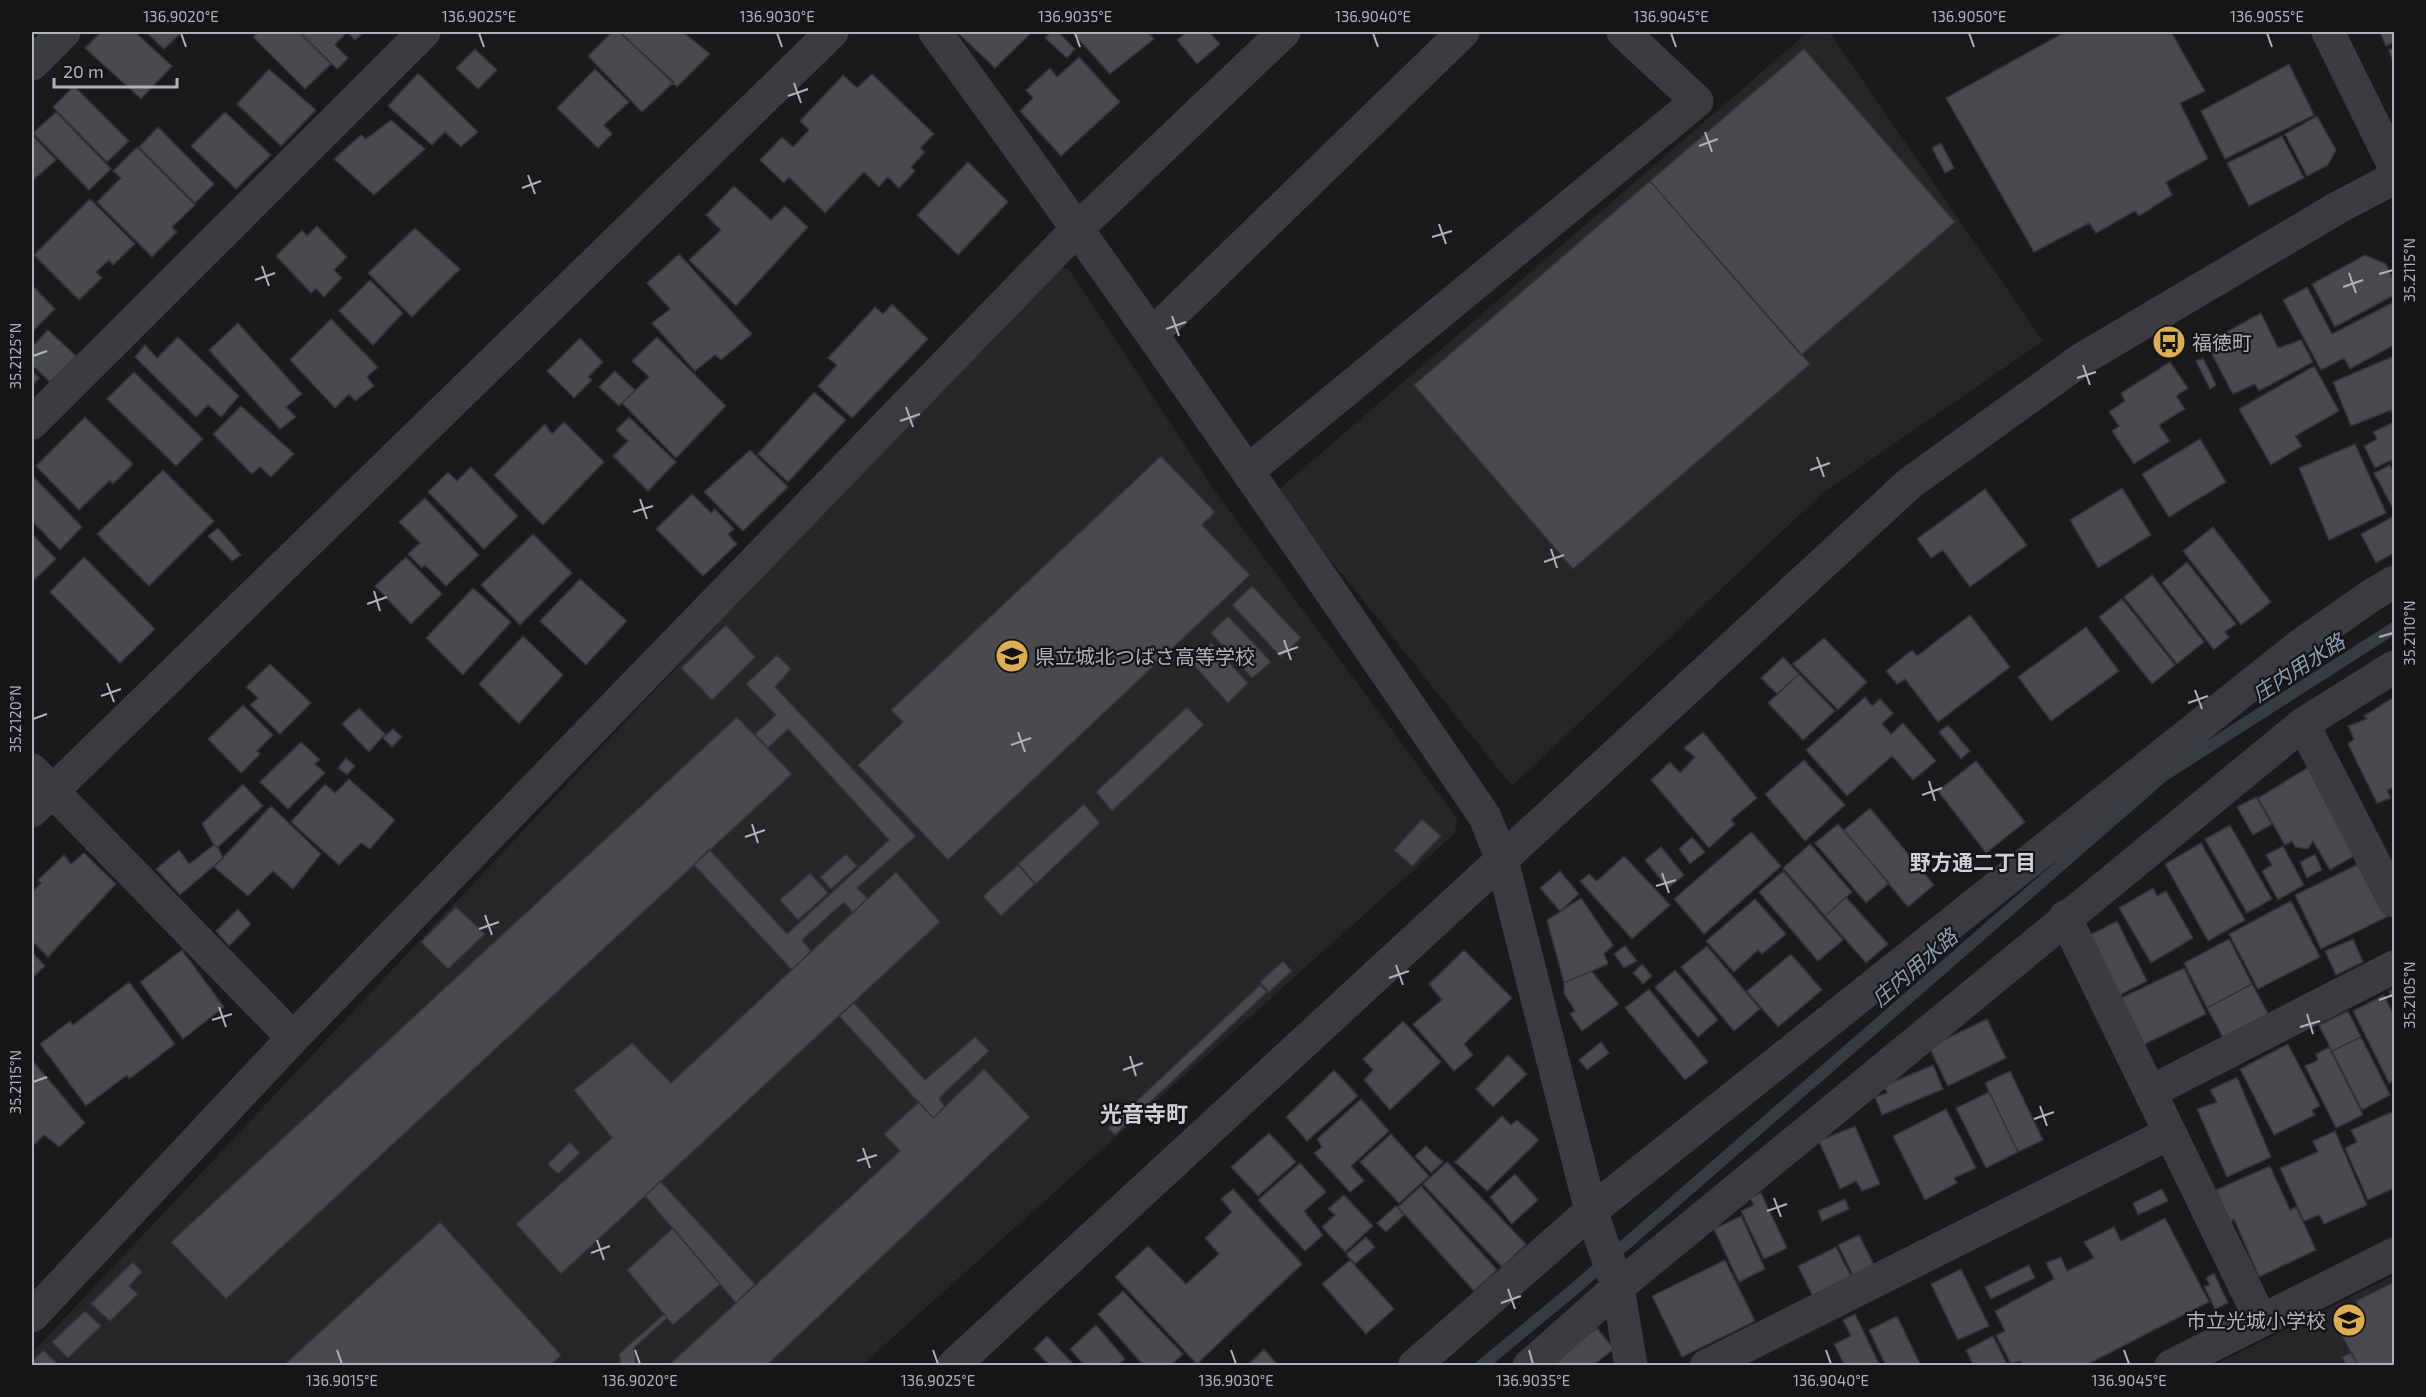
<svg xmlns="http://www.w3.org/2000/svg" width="2426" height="1397" font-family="'Exo 2','Noto Sans JP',sans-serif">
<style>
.built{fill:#262629}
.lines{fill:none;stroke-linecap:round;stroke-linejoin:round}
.stream{stroke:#353d43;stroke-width:12}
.building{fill:#494a4e;stroke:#343438;stroke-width:1.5}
.minor{stroke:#3b3c40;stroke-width:33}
.ticks{fill:none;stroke:#aeb2ba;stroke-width:2}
.labels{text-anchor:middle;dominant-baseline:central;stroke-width:4.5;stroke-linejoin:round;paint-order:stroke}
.poi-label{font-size:20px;fill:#aeb2ba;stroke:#151517;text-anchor:start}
.water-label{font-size:21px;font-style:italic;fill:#8a9eb0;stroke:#151517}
.neighbourhood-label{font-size:21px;font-weight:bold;fill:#cfd1d6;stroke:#151517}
.quarter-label{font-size:22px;font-weight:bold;fill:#cfd1d6;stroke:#151517}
.neatline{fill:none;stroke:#aeb2ba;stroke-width:2}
.ticks-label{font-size:15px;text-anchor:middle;fill:#aeb2ba}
</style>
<rect width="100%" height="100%" fill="#1a1a1c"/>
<path class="built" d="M1808 32H1829L2043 341 1824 492 1512 786 1276 492Z
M1052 268H1068L1217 494 1457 818 1455 833 862 1365 32 1366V1353Z
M2394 1275V1365H2214Z"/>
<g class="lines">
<path class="stream" d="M1481 1366 1572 1291 2163 776 2394 628"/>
</g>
<path class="building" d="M101 32H135L172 66 141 99 85 48Z
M146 32H182L164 49Z
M259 32H299L331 64 305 89 253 37Z
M299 32H347L335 45 348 58 337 69Z
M347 32H364L355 40Z
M612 32H619L674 82 642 112 588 56Z
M620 32H683L710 54 677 87Z
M960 32H1032L995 68 958 33Z
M1051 32H1058L1075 49 1067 58 1045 38Z
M1072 32H1148L1154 39 1110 74Z
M1187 32H1209L1220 44 1197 64 1177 40Z
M2065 32H2171L2205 91 2180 103 2208 159 2166 182 2172 195 2139 216 2135 211 2096 233 2089 223 2034 252 1946 98Z
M2380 32H2394V42L2386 46Z
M2394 48V65L2389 50Z
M475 49 497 70 478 89 456 68Z
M1804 49 1955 222 1801 355 1650 181Z
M1079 57 1120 102 1061 156 1020 111 1033 98 1026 90 1050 68 1057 77Z
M2289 64 2314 115 2225 159 2201 111Z
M269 69 316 110 281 146 237 104Z
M595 69 629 102 604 125 612 134 598 148 557 108Z
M418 73 478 132 461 147 445 132 432 145 388 106Z
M872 74 934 134 920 148 925 152 911 167 915 171 899 188 888 177 879 187 864 172 825 213 789 177 784 183 760 160 782 137 793 147 809 130 800 121 843 75 857 88Z
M74 86 129 141 107 162 53 107Z
M56 112 111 169 89 190 33 133Z
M225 112 271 155 236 189 191 146Z
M2317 116 2336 150 2328 165 2307 176 2285 134Z
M391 120 425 149 374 195 334 159 361 135 366 139Z
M158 127 214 184 195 203 139 147Z
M32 135 56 160 32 181Z
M2282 136 2304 178 2249 206 2227 163Z
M1941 143 1954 168 1945 173 1932 148Z
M137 147 195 205 172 227 177 232 152 257 97 202 121 178 113 171Z
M968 162 1008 202 958 255 917 215Z
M1650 181 1810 364 1573 569 1414 385Z
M734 186 771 220 785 206 808 227 736 306 689 260 721 230 706 215Z
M90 199 135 244 113 265 109 260 96 272 102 278 79 300 34 255Z
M317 226 347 257 334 270 342 278 324 297 316 288 311 293 276 256 302 230 307 236Z
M415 228 460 269 412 317 368 273Z
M679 254 752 334 721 360 715 355 695 371 652 323 670 309 647 283Z
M2365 255 2386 264 2394 282V295L2335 327 2312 284Z
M370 280 403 313 373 345 339 311Z
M32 285 55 309 32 332Z
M2307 287 2332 334 2394 302V345L2350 369 2344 358 2321 370 2283 300Z
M892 304 928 339 852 418 818 386 837 365 828 358 875 307 883 314Z
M2261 313 2278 348 2301 340 2313 362 2259 391 2255 384 2233 394 2206 343Z
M331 319 378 367 367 377 374 386 355 401 349 394 335 408 290 360Z
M238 323 302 394 286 407 296 417 280 429 209 350Z
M48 330 76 356 50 382 32 365V347Z
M178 337 239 396 221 417 208 405 196 417 135 357 145 345 157 358Z
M657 337 726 406 676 458 622 403 649 377 632 361Z
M580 338 603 362 588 377 592 380 574 398 547 371Z
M2394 356V419L2391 410 2351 426 2333 382Z
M2203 358 2216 385 2210 389 2196 361Z
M2170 362 2188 388 2176 396 2185 409 2159 425 2170 441 2134 464 2112 431 2119 426 2109 412 2125 401 2121 393Z
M2314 366 2339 411 2295 436 2302 446 2271 465 2239 409Z
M32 370 39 378 32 386Z
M615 371 635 390 619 406 599 387Z
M134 372 203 439 176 466 107 399Z
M814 392 846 420 788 482 758 454Z
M241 406 294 454 271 477 260 467 252 474 213 434Z
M85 417 133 464 113 484 110 480 79 510 36 466Z
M629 417 676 462 648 491 613 456 628 441 616 430Z
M564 422 604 462 543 525 494 475 545 424 552 434Z
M2394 422V467L2391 460 2375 468 2364 446 2377 439 2373 432Z
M2200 439 2226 482 2169 517 2142 474Z
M2355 444 2386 513 2329 540 2299 468Z
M750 450 788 487 743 531 704 492Z
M1161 456 1215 512 1202 525 1250 575 948 860 858 765 903 722 891 710Z
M2390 465 2394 473V510L2374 473Z
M471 467 518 516 484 549 428 492 448 472 457 481Z
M163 470 214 521 149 586 97 534Z
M32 475 82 527 60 550 32 521Z
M2122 488 2151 535 2098 568 2070 520Z
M1985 489 2027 545 1970 587 1943 550 1931 558 1917 539Z
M692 494 711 513 715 509 734 529 728 534 737 544 703 576 656 529Z
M425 498 479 555 446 586 425 565 422 568 408 554 420 543 399 522Z
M2394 516V553L2376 563 2361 534Z
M2213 527 2271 602 2241 625 2183 551Z
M218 528 241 555 232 561 208 536Z
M32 534 56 559 32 582Z
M533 534 572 573 520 625 481 585Z
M84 557 155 629 120 663 50 592Z
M406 557 442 594 411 624 375 586Z
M2187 562 2236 624 2225 632 2229 637 2214 650 2162 583Z
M2152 575 2204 642 2177 664 2124 597Z
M580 579 627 621 586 665 540 621Z
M1252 586 1301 638 1281 657 1232 605Z
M473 588 511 622 463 675 426 638Z
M2122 599 2175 665 2152 684 2099 617Z
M1970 615 2010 667 1938 722 1905 679 1897 684 1886 671 1912 650 1917 656Z
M1228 616 1271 662 1252 678 1211 633Z
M726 625 755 657 712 700 681 668Z
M2086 627 2119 671 2051 721 2018 677Z
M523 636 563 675 519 724 479 684Z
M1824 638 1867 682 1838 710 1793 664Z
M1211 643 1248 683 1228 703 1190 661Z
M777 655 791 669 775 687 916 836 857 888 867 898 853 913 844 902 802 940 811 951 792 970 694 865 709 849 787 934 889 840 788 729 768 748 755 734 776 715 746 684Z
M1783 657 1799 674 1777 694 1761 678Z
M270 664 311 703 280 734 250 705 258 698 246 687Z
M1799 674 1835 711 1803 740 1768 703Z
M1865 697 1872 706 1880 699 1893 713 1882 724 1891 734 1903 723 1936 761 1913 780 1892 756 1847 796 1806 750Z
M2394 697V787L2387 790 2391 798 2377 803 2348 744 2354 739 2348 726 2367 719 2364 716Z
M243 705 273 735 257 751 260 754 241 773 208 739Z
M1187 707 1204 725 1112 811 1096 792Z
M359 708 385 734 369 752 342 724Z
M737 717 792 774 226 1299 171 1242Z
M1948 725 1970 751 1961 759 1939 732Z
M393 729 402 737 392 747 383 738Z
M1703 732 1757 798 1731 820 1735 824 1709 848 1651 780 1670 762 1680 773 1695 757 1684 748Z
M301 742 320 760 315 764 325 773 288 809 260 782Z
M346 758 355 766 347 775 338 768Z
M1804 760 1845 805 1805 841 1765 794Z
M1976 761 2025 822 1986 853 1938 791Z
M2309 767 2359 853 2330 870 2313 841 2308 849 2295 847 2292 841 2285 845 2258 798Z
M349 779 395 820 370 849 361 843 339 865 291 822 325 784 335 793Z
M243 784 263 806 218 847 214 845 202 824Z
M2256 797 2272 824 2253 835 2237 807Z
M1084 804 1100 823 1036 884 1018 864Z
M271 806 321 854 293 889 273 871 248 896 214 867Z
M1870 808 1934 885 1908 907 1844 830Z
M1422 819 1441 836 1412 866 1394 850Z
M1838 824 1889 883 1866 903 1815 843Z
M2230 825 2272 899 2247 913 2205 839Z
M1751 832 1781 866 1704 934 1674 899Z
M1692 837 1705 852 1690 864 1679 849Z
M2201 843 2245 920 2208 941 2165 864Z
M1810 844 1852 892 1825 916 1783 868Z
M214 845 218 847 223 858 180 895 156 869 179 850 189 864Z
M2283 846 2304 885 2278 900 2262 871 2272 865 2266 855Z
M1661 847 1684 875 1668 888 1645 860Z
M84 853 116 884 48 957 32 941V892L41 883 38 880 64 855 71 864Z
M846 854 857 866 831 889 820 877Z
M2315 854 2322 870 2307 878 2300 862Z
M1624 856 1670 905 1632 939 1580 881 1589 874 1597 881Z
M2363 862 2389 916 2321 949 2295 895Z
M1018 865 1035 884 1001 916 983 896Z
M1560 871 1579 894 1560 911 1540 888Z
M1783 871 1843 940 1818 961 1759 892Z
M896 872 940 922 561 1274 516 1224 612 1138 574 1090 632 1043 671 1083Z
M810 873 828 893 798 920 780 900Z
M2153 888 2157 896 2166 891 2193 938 2151 963 2119 908Z
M1846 897 1888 944 1866 963 1825 916Z
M1581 898 1613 945 1604 954 1608 964 1564 983 1547 920Z
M1755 899 1786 934 1762 954 1758 950 1734 972 1706 941Z
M2291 901 2320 957 2258 989 2229 934Z
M456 907 485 934 448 969 421 942Z
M238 909 251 924 229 946 216 931Z
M2117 921 2147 981 2116 997 2086 937Z
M2229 939 2252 984 2207 1008 2184 963Z
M2353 939 2363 962 2336 975 2325 951Z
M1625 946 1637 961 1624 968 1614 954Z
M1707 946 1760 1009 1734 1031 1681 967Z
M182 950 224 1007 183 1039 140 982Z
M1464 950 1512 998 1464 1044 1473 1055 1454 1071 1413 1024 1442 1000 1429 984Z
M32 952 45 966 32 978Z
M1791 954 1822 990 1778 1027 1747 991Z
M1283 961 1292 971 1269 992 1260 982Z
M1642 964 1652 976 1643 984 1633 973Z
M2184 968 2206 1014 2143 1045 2121 998Z
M1675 970 1718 1020 1698 1037 1655 987Z
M1591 971 1619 1004 1582 1031 1570 1014 1575 1011 1564 993V983Z
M129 982 175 1044 129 1079 127 1075 86 1106 40 1044 70 1021 73 1025Z
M2252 984 2270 1017 2225 1041 2207 1008Z
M1260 985 1267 992 1115 1135 1108 1128Z
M1649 989 1708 1062 1685 1080 1625 1008Z
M2394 989V1003L2389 991Z
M2384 995 2394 1016V1080L2389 1083 2353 1011Z
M854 1003 925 1080 975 1037 989 1051 939 1098 945 1107 933 1118 839 1016Z
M2348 1011 2361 1037 2332 1051 2319 1025Z
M1987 1019 2006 1058 1948 1086 1929 1047Z
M1403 1021 1441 1062 1390 1110 1364 1080 1373 1070 1363 1059Z
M2361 1037 2390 1095 2362 1110 2332 1051Z
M1601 1042 1609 1053 1587 1070 1579 1060Z
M2288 1044 2320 1106 2312 1110 2315 1115 2274 1135 2240 1069Z
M2329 1047 2363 1115 2336 1128 2305 1066 2318 1060 2316 1054Z
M1508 1055 1527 1074 1493 1107 1476 1089Z
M32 1060 85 1123 59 1147 44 1135 32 1147Z
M1933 1065 1943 1089 1882 1115 1875 1097 1887 1093 1884 1086Z
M984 1069 1030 1117 766 1366H668L900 1151 884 1134 919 1102 933 1118Z
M1334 1070 1358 1096 1307 1141 1286 1117Z
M2010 1071 2043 1140 2018 1152 1985 1083Z
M2237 1077 2271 1157 2227 1177 2197 1109 2217 1102 2210 1090Z
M1989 1092 2018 1152 1986 1168 1956 1108Z
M1361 1099 1389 1131 1351 1166 1364 1181 1350 1192 1314 1153 1322 1147 1317 1139Z
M1946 1109 1976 1168 1954 1178 1957 1183 1925 1200 1893 1136Z
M2394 1111V1188L2368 1200 2345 1148 2357 1142 2351 1130Z
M1502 1116 1511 1125 1517 1120 1539 1140 1487 1191 1455 1162Z
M1855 1126 1880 1184 1862 1191 1856 1181 1840 1189 1819 1141Z
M2335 1131 2367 1205 2324 1224 2319 1215 2304 1221 2280 1168 2318 1152 2313 1141Z
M1269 1133 1296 1162 1258 1196 1231 1167Z
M1391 1134 1429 1176 1399 1203 1360 1162Z
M570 1142 580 1153 558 1174 548 1164Z
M1426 1146 1443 1162 1431 1173 1415 1156Z
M1447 1162 1526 1244 1502 1267 1423 1184Z
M1300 1163 1326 1192 1304 1211 1323 1235 1305 1251 1258 1200Z
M2270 1166 2290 1210 2296 1207 2316 1250 2259 1277 2234 1219 2230 1222 2216 1190Z
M1515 1174 1538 1200 1512 1224 1490 1197Z
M660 1181 755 1284 736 1303 645 1196Z
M1421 1186 1497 1270 1474 1291 1398 1207Z
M1233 1189 1302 1264 1197 1364 1115 1277 1148 1246 1186 1284 1219 1254 1205 1238 1232 1212 1221 1199Z
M2162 1189 2168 1201 2138 1215 2133 1203Z
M1761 1193 1787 1248 1764 1259 1741 1211 1754 1205 1750 1198Z
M1344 1195 1373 1226 1345 1252 1322 1227 1335 1215 1328 1209Z
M1845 1199 1849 1209 1822 1221 1818 1211Z
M1396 1206 1404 1215 1386 1232 1377 1223Z
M1741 1216 1765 1269 1739 1282 1714 1229Z
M2165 1218 2209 1302 2084 1366H2022L2020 1361 2011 1364 1996 1335 2005 1331 1995 1311 2054 1279 2046 1263 2061 1257 2067 1271 2094 1258 2084 1242 2114 1227 2121 1241Z
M440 1222 561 1355 550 1366H283Z
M673 1228 720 1284 673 1325 627 1270Z
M1859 1235 1875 1267 1854 1277 1838 1245Z
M1366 1237 1375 1247 1355 1264 1346 1254Z
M1836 1247 1852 1278 1813 1297 1798 1266Z
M1350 1260 1394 1309 1366 1334 1322 1284Z
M1725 1260 1755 1321 1682 1357 1652 1296Z
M133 1262 142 1272 129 1286 138 1294 110 1321 91 1304Z
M2029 1265 2035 1278 1991 1299 1985 1287Z
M1961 1269 1989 1326 1958 1340 1931 1284Z
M2214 1273 2228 1303 2215 1309 2204 1286 2210 1285 2206 1278Z
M2394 1282V1366H2358L2337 1326 2362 1313 2356 1301Z
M1123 1291 1183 1354 1170 1366H1144L1098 1314Z
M85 1311 101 1326 68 1358 52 1342Z
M664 1314 667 1318 634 1348 636 1366H621L619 1354Z
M1855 1314 1880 1366H1845L1834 1344 1851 1336 1843 1320Z
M1897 1316 1921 1366H1886L1869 1330Z
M1096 1325 1125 1359 1117 1366H1085L1070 1349Z
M1597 1328 1614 1349 1592 1366H1549Z
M1047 1336 1075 1366H1050L1034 1349Z
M1993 1336 2008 1366H1974L1966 1350Z
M1264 1349 1279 1366H1247Z
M43 1350 60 1366H32V1362Z
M2352 1352 2358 1366H2347L2342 1357Z"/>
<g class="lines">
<path class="minor" d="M935 32C1124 290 1305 553 1485 817L1502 860 1591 1211 1618 1287 1631 1366
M2328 32 2394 166
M32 64 64 32
M1152 334 1463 32
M32 423 424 32
M1248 471 1697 101 1623 32
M2303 724 2394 901
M32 770 293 1038
M32 811 832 32
M2065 917 2261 1320
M2150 1092 2394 967
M32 1316 293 1038 1078 228 1284 32
M953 1366 1910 483 2082 359 2339 207 2394 178
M1414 1366 1591 1211 2299 646 2372 595 2394 582
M1529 1366 1618 1287 2303 724 2394 667
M1706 1366 2170 1133
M2171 1366 2394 1254"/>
</g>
<path class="ticks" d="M181 33 186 47M479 33 484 47M777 33 782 47M1075 33 1080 47M1373 33 1378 47M1671 33 1676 47M1969 33 1974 47M2267 33 2272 47M794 83 801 103M788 96 808 89M1705 132 1712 152M1699 146 1718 139M528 175 535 194M522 188 541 181M1439 224 1446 244M1432 237 1452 231M262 266 269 286M2349 273 2356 293M2379 274 2393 270M255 280 275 273M2343 287 2363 280M1172 316 1179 336M1166 329 1186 322M33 356 47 351M2083 365 2090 385M2077 378 2096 372M906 407 913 427M900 421 920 414M1817 457 1824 477M1810 470 1830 463M640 499 647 519M633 512 653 506M1551 549 1557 568M1544 562 1564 555M374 591 380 611M367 604 387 597M2379 637 2393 633M1284 640 1291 660M1278 654 1298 647M107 683 114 702M2195 690 2202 709M101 696 121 689M2188 703 2208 696M33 719 47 714M1018 732 1025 752M1011 745 1031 738M1929 781 1935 801M1922 795 1942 788M752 824 758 843M745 837 765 830M1662 873 1669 893M1656 886 1676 880M485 915 492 935M479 929 499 922M1396 965 1403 985M1389 978 1409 971M2379 1000 2393 995M219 1007 226 1027M2307 1014 2313 1034M212 1020 232 1014M2300 1027 2320 1021M1130 1056 1136 1076M1123 1070 1143 1063M33 1082 47 1077M2040 1106 2047 1126M2034 1119 2054 1112M863 1148 870 1168M857 1161 877 1155M1774 1198 1781 1217M1767 1211 1787 1204M597 1240 604 1260M591 1253 610 1246M1508 1289 1515 1309M1501 1303 1521 1296M337 1350 342 1364M635 1350 640 1364M933 1350 938 1364M1231 1350 1236 1364M1529 1350 1533 1364M1826 1350 1831 1364M2124 1350 2129 1364"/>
<defs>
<g id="bus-disc" transform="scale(1.725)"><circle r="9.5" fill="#dcad52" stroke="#151517"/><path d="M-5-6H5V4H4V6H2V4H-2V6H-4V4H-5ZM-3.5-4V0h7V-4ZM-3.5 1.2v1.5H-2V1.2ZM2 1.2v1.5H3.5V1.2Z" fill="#111"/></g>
<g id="school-disc" transform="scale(1.725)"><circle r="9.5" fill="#dcad52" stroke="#151517"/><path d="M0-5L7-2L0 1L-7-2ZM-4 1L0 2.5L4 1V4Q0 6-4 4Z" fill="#111"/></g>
</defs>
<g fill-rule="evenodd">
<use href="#bus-disc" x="2169" y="342"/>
<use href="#school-disc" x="1012" y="656"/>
<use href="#school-disc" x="2349" y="1320"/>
</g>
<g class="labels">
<g class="poi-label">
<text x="2192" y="342">福徳町</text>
<text x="1035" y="656">県立城北つばさ高等学校</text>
<text x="2326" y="1320" text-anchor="end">市立光城小学校</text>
</g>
<g class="water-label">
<text transform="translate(2298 667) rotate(-33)">庄内用水路</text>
<text transform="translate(1914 967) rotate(-41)">庄内用水路</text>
</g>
<g class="neighbourhood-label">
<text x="1973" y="861">野方通二丁目</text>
</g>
<g class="quarter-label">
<text x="1144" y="1113">光音寺町</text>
</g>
</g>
<rect width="2426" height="1397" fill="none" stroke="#151517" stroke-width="66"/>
<path d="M54 78v9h123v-9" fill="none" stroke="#aeb2ba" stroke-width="3"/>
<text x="63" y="78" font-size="18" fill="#aeb2ba" stroke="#151517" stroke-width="4.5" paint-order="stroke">20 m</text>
<rect x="33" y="33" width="2360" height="1331" class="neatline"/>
<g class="ticks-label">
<text x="181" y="22">136.9020°E</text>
<text x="479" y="22">136.9025°E</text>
<text x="777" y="22">136.9030°E</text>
<text x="1075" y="22">136.9035°E</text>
<text x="1373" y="22">136.9040°E</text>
<text x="1671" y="22">136.9045°E</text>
<text x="1969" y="22">136.9050°E</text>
<text x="2267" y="22">136.9055°E</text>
<text transform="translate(2410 270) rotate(-90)" y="5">35.2115°N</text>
<text transform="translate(16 356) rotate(-90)" y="5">35.2125°N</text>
<text transform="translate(2410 633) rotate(-90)" y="5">35.2110°N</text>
<text transform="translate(16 719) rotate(-90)" y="5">35.2120°N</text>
<text transform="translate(2410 995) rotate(-90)" y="5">35.2105°N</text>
<text transform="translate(16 1082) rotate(-90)" y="5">35.2115°N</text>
<text x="342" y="1386">136.9015°E</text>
<text x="640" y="1386">136.9020°E</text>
<text x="938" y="1386">136.9025°E</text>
<text x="1236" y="1386">136.9030°E</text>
<text x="1533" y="1386">136.9035°E</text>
<text x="1831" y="1386">136.9040°E</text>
<text x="2129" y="1386">136.9045°E</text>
</g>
</svg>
